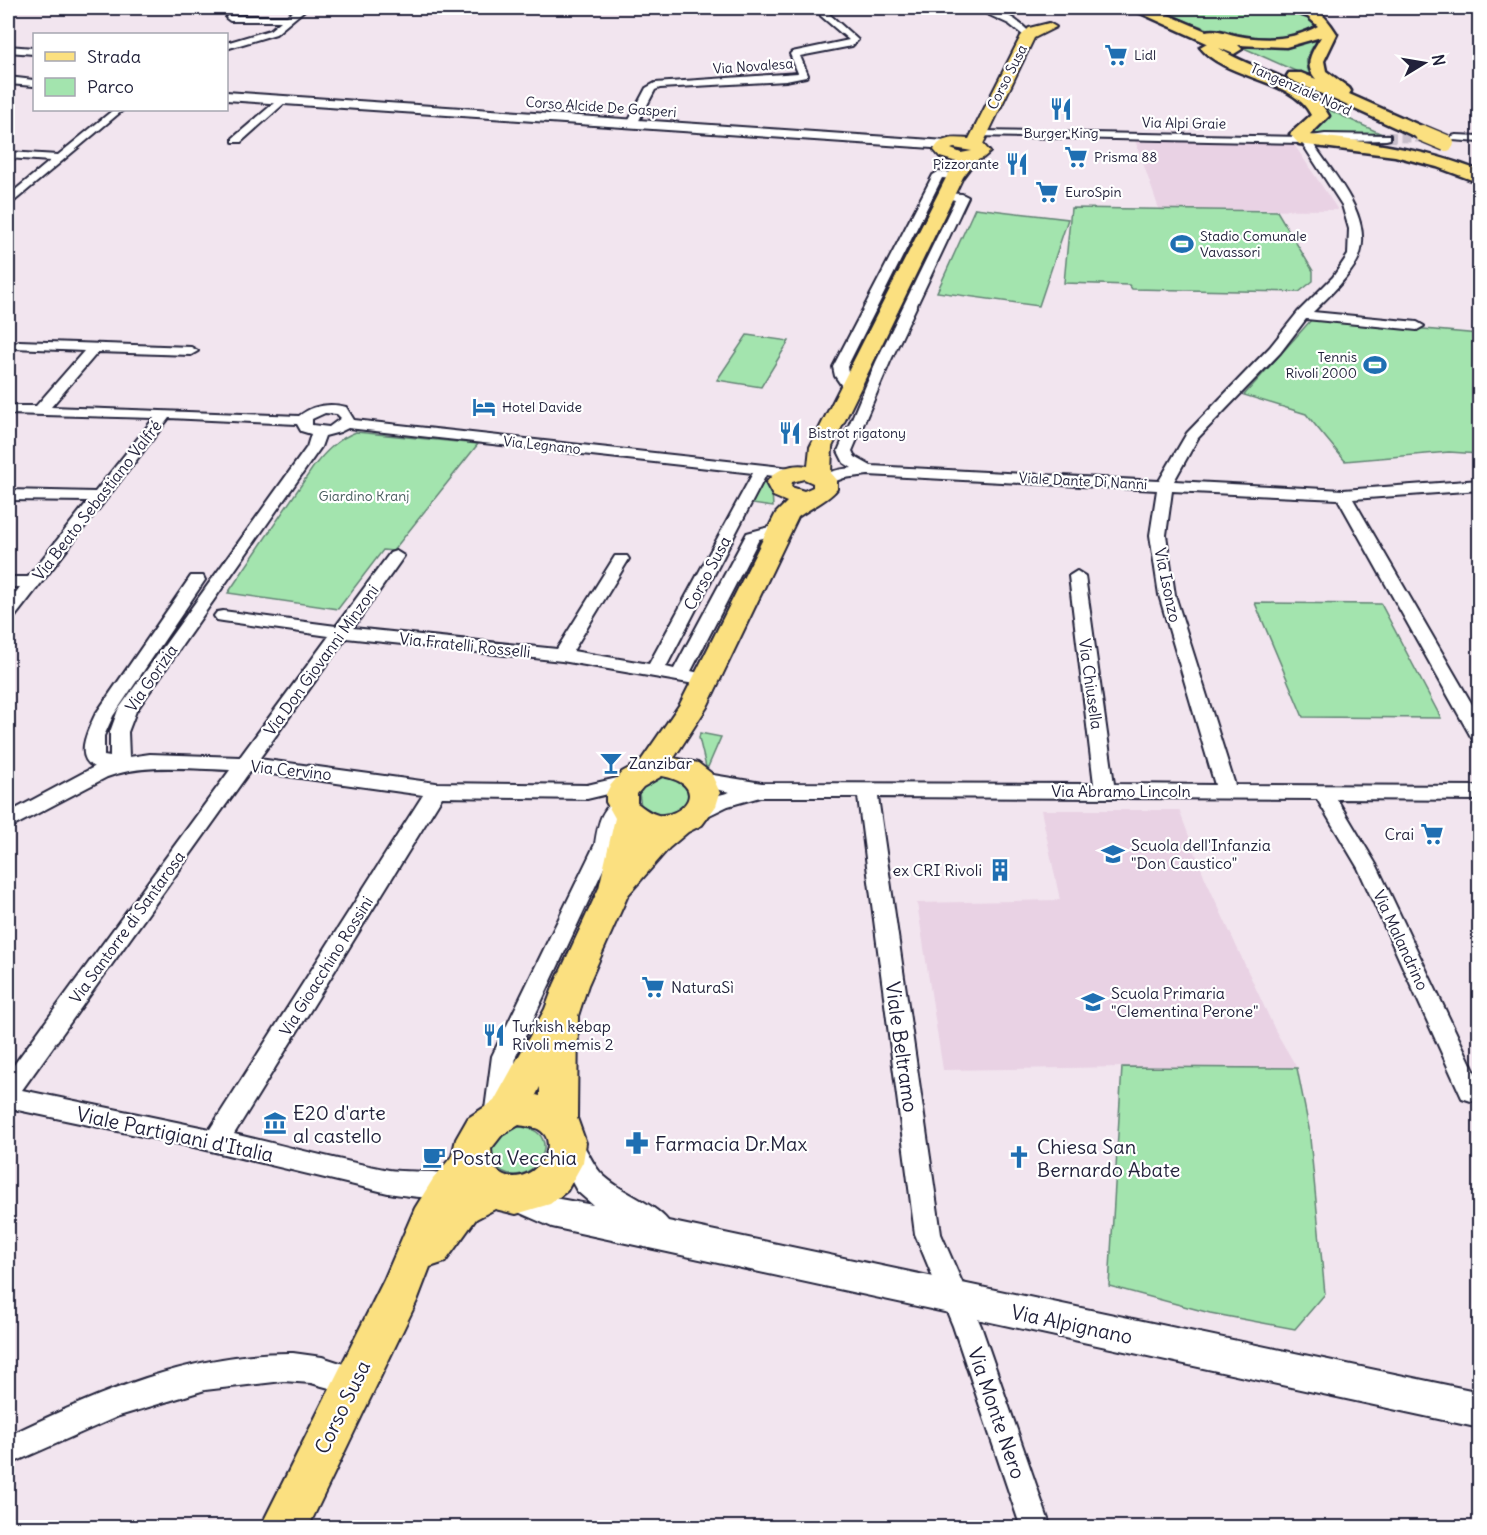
<svg xmlns="http://www.w3.org/2000/svg" width="1487" height="1535" font-family="Delius,sans-serif">
<style>
.built{fill:#e9d2e4}
.green{fill:#a3e4ae;stroke:#628374;stroke-width:1.5}
.lines{fill:none;stroke-linecap:round;stroke-linejoin:round}
.minor-tunnel{stroke:#c8becb;stroke-width:10;stroke-dasharray:10 4.5;stroke-linecap:butt}
.minor-casing{stroke:#22223b;stroke-width:4}
.tertiary-casing{stroke:#22223b;stroke-width:4}
.primary-casing{stroke:#22223b;stroke-width:4}
.motorway-casing{stroke:#22223b;stroke-width:5}
.minor{fill:#fff;fill-rule:evenodd}
.tertiary{fill:#fff;fill-rule:evenodd}
.primary{fill:#fbe080;fill-rule:evenodd}
.motorway{fill:#fbe080;fill-rule:evenodd}
.motorway-bridge-casing{stroke:#22223b;stroke-width:19;stroke-linecap:butt}
.motorway-bridge{stroke:#fbe080;stroke-width:16}
.labels{text-anchor:middle;dominant-baseline:central;stroke-width:4.5;stroke-linejoin:round;paint-order:stroke}
.far-poi-label{font-size:14px;fill:#22223b;stroke:#fff;text-anchor:start}
.far-street-label{font-size:14px;fill:#22223b;stroke:#fff}
.far-park-label{font-size:14px;fill:#495c5e;stroke:#fff}
.street-label{font-size:16px;fill:#22223b;stroke:#fff}
.poi-label{font-size:16px;fill:#22223b;stroke:#fff;text-anchor:start}
.near-street-label{font-size:20px;fill:#22223b;stroke:#fff}
.near-poi-label{font-size:20px;fill:#22223b;stroke:#fff;text-anchor:start}
</style>
<rect width="100%" height="100%" fill="#f2e5ef"/>
<filter id="ink" filterUnits="userSpaceOnUse"><feTurbulence type="fractalNoise" baseFrequency=".0167" numOctaves="2"/><feDisplacementMap in="SourceGraphic" scale="12" xChannelSelector="R" yChannelSelector="G"/><feConvolveMatrix kernelMatrix="1 2 1 2 8 2 1 2 1" color-interpolation-filters="sRGB"/></filter>
<g filter="url(#ink)">
<path class="built" d="M1135 140 1293 143 1338 210 1159 209Z
M1041 810H1179L1205 878 1275 1030 1297 1068 1122 1067 943 1070 917 903 1060 900Z"/>
<path class="green" d="M1156 8H1284L1301 13 1317 22 1316 27C1266 57 1204 29 1156 8Z
M1317 40C1308 54 1302 61 1311 76L1309 77 1228 41 1298 43Z
M1327 109 1384 135 1304 134 1319 126 1326 120Z
M975 208 1068 219 1039 306 937 292Z
M1071 208 1277 211 1313 271V281L1299 292 1132 289 1129 285 1064 283Z
M1312 319 1479 334V454L1449 452 1345 461 1306 414 1244 395Z
M747 335 789 341 761 387 717 380Z
M356 432 478 444 393 551 383 550 338 609 228 593 314 466C326 451 338 439 356 432Z
M763 481 772 491 773 507 752 504Z
M1255 603 1381 604 1441 718 1303 717Z
M700 733 721 737 708 767H706L699 738Z
M665 776 674 777 693 789 689 807C671 814 657 820 641 806L639 793C644 783 654 778 665 776Z
M1122 1067 1297 1068 1309 1128 1325 1294 1295 1329 1210 1313 1109 1286Z
M518 1127C574 1129 527 1203 493 1163 487 1144 500 1131 518 1127Z"/>
<g class="lines">
<path class="minor-tunnel" d="M1386 137 1440 138"/>
<g class="minor-casing">
<path id="minor" d="M298 8H307L276 34 226 49V43L270 30 281 21H230L226 18 227 16H287Z
M818 8H826L828 13 858 40 852 46 800 56 808 75 806 77 786 81 660 88 655 90 636 126 627 124 646 88 655 83 798 73 790 54 792 52 849 40 821 16Z
M8 46 34 48V54L8 52Z
M280 98 288 100 241 142H233V138Z
M113 110H123L12 203 8 204V196L50 161 8 158V152L58 155Z
M981 131 1305 137 1325 134 1390 135V139L1386 140 1312 142C1332 173 1372 214 1360 254 1355 272 1326 299 1313 312L1417 322 1424 326 1417 330 1306 319 1280 353 1198 438 1174 481 1343 490 1480 480V490L1353 499 1480 718V741L1473 740 1470 735 1338 499 1172 491 1166 535 1175 595 1235 785 1480 786V800L1337 799 1377 866 1480 1083V1098L1471 1101 1462 1098 1358 868 1317 799 878 797 941 1234 981 1326 1051 1528H1021L953 1326 915 1234 858 797H760L728 806 693 823 686 821 683 816C691 803 716 796 730 792L694 785 691 780 694 775 701 773 762 783 1094 784 1069 576 1077 571 1085 576 1114 784 1215 785 1159 595 1150 535 1157 490 868 475 844 478 825 485 817 480C826 471 841 469 852 468L844 463 838 451 876 362 955 200 942 197V193L962 194 968 197 890 362 852 451 855 457 871 466 1159 481 1187 433 1270 347 1298 312 1333 277 1348 255 1349 229 1342 205 1302 143 977 136 976 134Z
M1456 135 1480 136V142L1452 140V136Z
M938 172 955 173 960 176 955 179 942 178 847 367 849 376 858 389 856 392H846L835 376 833 367 933 175Z
M19 341 191 347 198 351 191 355 98 352 51 407 299 416C313 405 330 403 346 407L354 420 791 468 799 473 791 478 766 475 666 667 674 669 747 533 780 524 786 526 788 529 786 532 759 539 691 671 712 676 715 680 712 684 706 686 562 661 346 638 259 759 436 783 587 785 626 776 633 778 636 783 633 788 587 799 442 797 234 1134C285 1146 337 1160 389 1170 411 1173 438 1169 458 1177L462 1185 458 1193C437 1201 410 1196 388 1193L194 1147 8 1108V1073L230 770C189 769 146 763 107 777L8 829V813L94 767C74 757 88 730 95 715L191 576H203L205 580 113 716 104 736V756L110 757V732L118 710 307 447 311 434 301 431 297 424 169 418 14 618 8 619V603L20 587H8V577H28L88 501 8 500V490L95 492 154 418 8 414V406H36L84 351 14 348 12 345ZM325 413 337 414 341 418 329 427 312 425V419ZM348 428 753 473 649 664 573 651 629 559 627 556H615L557 649 353 628 404 556 396 551 390 553 336 626 223 611 217 612 214 616 217 620 223 621 329 636 240 757 150 754 129 757 128 732 136 711 321 447 325 436 340 432ZM250 771 423 795 210 1129 22 1090Z
M623 798 630 800 633 805 619 822 615 844 516 1056 508 1117 505 1125 496 1128 487 1125 484 1117 492 1056 595 844C598 824 601 804 623 798Z
M293 1353 322 1357 365 1371 369 1381 365 1391 355 1395 311 1383 283 1381 205 1390 119 1416 8 1465V1436C96 1393 192 1352 293 1353Z"/>
</g>
<g class="tertiary-casing">
<path id="tertiary" d="M974 8C996 6 1019 19 1033 36L1028 39 1009 24Z
M8 77 34 80V86L8 84Z
M226 92 947 141 953 145 947 149 226 100Z
M568 1133C586 1140 588 1158 600 1172 618 1192 652 1201 668 1221L1480 1392V1428L552 1227 502 1205 497 1195 502 1185 513 1181 554 1198 593 1205 577 1191 553 1147 557 1137Z"/>
</g>
<g class="primary-casing">
<path id="primary" d="M1049 23 1056 27 1034 38 983 144 990 152 983 158 975 161 963 177 832 447 831 473 837 480V489C829 500 810 508 798 517L707 707 674 758 698 763 711 773 720 793 716 806 702 825 688 832 669 848 628 895 588 985 578 1016 577 1118 586 1143 583 1162 567 1191 550 1204 516 1214 495 1209 476 1219 445 1262 430 1267 417 1301 308 1528H260L384 1280 415 1208 433 1179 452 1156 456 1139 468 1118 494 1101 545 1009 554 985 599 888 615 818 606 802V794L610 786 622 772 640 762 680 704 776 513 787 502 773 496 766 483C776 469 791 463 808 466L810 447 947 176 957 162 940 157 934 150C941 136 955 138 969 139L1021 36 1029 28ZM954 148 972 151 961 153 951 149ZM804 479 813 483V487L804 491 791 487 792 482ZM662 776C711 785 683 818 658 815 650 813 644 808 637 803V794L643 787ZM540 1087V1096L536 1095ZM519 1125C525 1126 533 1127 538 1129 568 1145 523 1199 493 1167L491 1149 502 1135Z"/>
</g>
<g class="motorway-casing">
<path id="motorway" d="M1134 8H1152L1206 31C1216 28 1228 34 1239 36 1266 41 1294 40 1318 26L1308 17 1290 11 1288 8C1316 8 1322 10 1337 34L1324 61 1326 71 1349 88 1351 91 1349 94 1428 129 1431 133 1428 137H1416L1289 79 1287 76 1289 73H1301L1316 79C1303 64 1312 52 1321 37L1286 47 1238 45 1242 49 1234 54 1219 48C1253 72 1308 76 1329 116L1310 135C1369 142 1425 149 1480 171V183L1437 167 1395 156 1299 144 1290 134 1311 115C1293 78 1226 80 1200 47L1207 43 1136 11Z"/>
</g>
<use href="#minor" class="minor"/>
<use href="#tertiary" class="tertiary"/>
<use href="#primary" class="primary"/>
<use href="#motorway" class="motorway"/>
<g class="motorway-bridge-casing">
<path id="motorway-bridge" d="M1422 133 1446 143"/>
</g>
<use href="#motorway-bridge" class="motorway-bridge"/>
</g>
</g>
<defs>
<g id="supermarket-bare" transform="scale(1.8)"><path d="M-6-5.5h2.5l.6 2H6L4.5 2H-2.5L-4.4-4H-6ZM-1.5 3.2a1.3 1.3 0 1 0 .1 0ZM3 3.2a1.3 1.3 0 1 0 .1 0Z" fill="#1f6fb2" stroke="#fff" stroke-width="2.5" paint-order="stroke"/></g>
<g id="restaurant-bare" transform="scale(1.8)"><path d="M-5-6h1v4h1v-4h1v4h1v-4h1v5L-1.5 .5V6h-2V.5L-5-1ZM5-6V6H3V1.5H1.5Q1.5-4 5-6Z" fill="#1f6fb2" stroke="#fff" stroke-width="2.5" paint-order="stroke"/></g>
<g id="stadium-bare" transform="scale(1.8)"><path d="M0-5a6.5 5 0 1 0 0 10a6.5 5 0 1 0 0-10ZM-3.5-1.8h7v3.6h-7Z" fill="#1f6fb2" stroke="#fff" stroke-width="2.5" paint-order="stroke"/></g>
<g id="hotel-bare" transform="scale(1.8)"><path d="M-6-4.5h1.5V1H6V5H4.5V3h-9V5H-6ZM-4 0a1.8 1.8 0 1 1 3.6 0ZM.5 0V-2.5h3Q6-2.5 6 0Z" fill="#1f6fb2" stroke="#fff" stroke-width="2.5" paint-order="stroke"/></g>
<g id="bar-bare" transform="scale(1.8)"><path d="M-6-5H6L.8 .8V4.5H3.5V6h-7V4.5H-.8V.8Z" fill="#1f6fb2" stroke="#fff" stroke-width="2.5" paint-order="stroke"/></g>
<g id="school-bare" transform="scale(1.8)"><path d="M0-5L7-2L0 1L-7-2ZM-4 1L0 2.5L4 1V4Q0 6-4 4Z" fill="#1f6fb2" stroke="#fff" stroke-width="2.5" paint-order="stroke"/></g>
<g id="building-bare" transform="scale(1.8)"><path d="M-4-6H4V6H1V3H-1V6H-4ZM-2.5-4.3h1.7v1.8h-1.7ZM.8-4.3h1.7v1.8H.8ZM-2.5-1h1.7V.8h-1.7ZM.8-1h1.7V.8H.8Z" fill="#1f6fb2" stroke="#fff" stroke-width="2.5" paint-order="stroke"/></g>
<g id="museum-bare" transform="scale(1.8)"><path d="M0-6L6-3V-2H-6V-3ZM-5-1h2V3h-2ZM-1-1h2V3h-2ZM3-1h2V3H3ZM-6 4H6V6H-6Z" fill="#1f6fb2" stroke="#fff" stroke-width="2.5" paint-order="stroke"/></g>
<g id="pharmacy-bare" transform="scale(1.8)"><path d="M-2-6h4v4h4v4h-4v4h-4v-4h-4v-4h4Z" fill="#1f6fb2" stroke="#fff" stroke-width="2.5" paint-order="stroke"/></g>
<g id="cafe-bare" transform="scale(1.8)"><path d="M-5.5-4.5H6V0H3Q3 3.5 0 3.5H-2.5Q-5.5 3.5-5.5 0ZM3-3.2v2h1.7v-2ZM-6 4.5H4V6H-6Z" fill="#1f6fb2" stroke="#fff" stroke-width="2.5" paint-order="stroke"/></g>
<g id="church-bare" transform="scale(1.8)"><path d="M-1.2-6h2.4v3.5h3.3v2.4h-3.3V6h-2.4V-.1h-3.3v-2.4h3.3Z" fill="#1f6fb2" stroke="#fff" stroke-width="2.5" paint-order="stroke"/></g>
</defs>
<g fill-rule="evenodd">
<use href="#supermarket-bare" x="1116" y="55"/>
<use href="#restaurant-bare" x="1061" y="109"/>
<use href="#supermarket-bare" x="1076" y="157"/>
<use href="#restaurant-bare" x="1017" y="164"/>
<use href="#supermarket-bare" x="1047" y="192"/>
<use href="#stadium-bare" x="1182" y="244"/>
<use href="#stadium-bare" x="1375" y="365"/>
<use href="#hotel-bare" x="484" y="407"/>
<use href="#restaurant-bare" x="790" y="433"/>
<use href="#bar-bare" x="611" y="763"/>
<use href="#supermarket-bare" x="1432" y="834"/>
<use href="#school-bare" x="1113" y="854"/>
<use href="#building-bare" x="1000" y="870"/>
<use href="#supermarket-bare" x="653" y="987"/>
<use href="#school-bare" x="1093" y="1002"/>
<use href="#restaurant-bare" x="494" y="1035"/>
<use href="#museum-bare" x="275" y="1123"/>
<use href="#pharmacy-bare" x="637" y="1143"/>
<use href="#cafe-bare" x="434" y="1157"/>
<use href="#church-bare" x="1019" y="1157"/>
</g>
<g class="labels">
<g class="far-poi-label">
<text x="1134" y="55">Lidl</text>
<text x="1061" y="133" text-anchor="middle">Burger King</text>
<text x="1094" y="157">Prisma 88</text>
<text x="999" y="164" text-anchor="end">Pizzorante</text>
<text x="1065" y="192">EuroSpin</text>
<text x="1200" y="236">Stadio Comunale<tspan x="1200" dy="16">Vavassori</tspan></text>
<text x="1357" y="357" text-anchor="end">Tennis<tspan x="1357" dy="16">Rivoli 2000</tspan></text>
<text x="502" y="407">Hotel Davide</text>
<text x="808" y="433">Bistrot rigatony</text>
</g>
<g class="far-street-label">
<text transform="translate(753 66) rotate(-4)">Via Novalesa</text>
<text transform="translate(1007 77) rotate(-63)">Corso Susa</text>
<text transform="translate(1301 89) rotate(24)">Tangenziale Nord</text>
<text transform="translate(601 107) rotate(4)">Corso Alcide De Gasperi</text>
<text transform="translate(1184 123) rotate(1)">Via Alpi Graie</text>
<text transform="translate(542 445) rotate(6)">Via Legnano</text>
<text transform="translate(1083 481) rotate(3)">Viale Dante Di Nanni</text>
</g>
<g class="far-park-label">
<text x="364" y="496">Giardino Kranj</text>
</g>
<g class="street-label">
<text transform="translate(97 500) rotate(-52)">Via Beato Sebastiano Valfré</text>
<text transform="translate(707 573) rotate(-62)">Corso Susa</text>
<text transform="translate(1168 585) rotate(78)">Via Isonzo</text>
<text transform="translate(465 645) rotate(6)">Via Fratelli Rosselli</text>
<text transform="translate(321 660) rotate(-54)">Via Don Giovanni Minzoni</text>
<text transform="translate(151 678) rotate(-55)">Via Gorizia</text>
<text transform="translate(1091 684) rotate(82)">Via Chiusella</text>
<text transform="translate(291 770) rotate(6)">Via Cervino</text>
<text x="1121" y="791">Via Abramo Lincoln</text>
<text transform="translate(127 927) rotate(-54)">Via Santorre di Santarosa</text>
<text transform="translate(1401 940) rotate(65)">Via Malandrino</text>
<text transform="translate(326 966) rotate(-58)">Via Gioacchino Rossini</text>
</g>
<g class="poi-label">
<text x="629" y="763">Zanzibar</text>
<text x="1414" y="834" text-anchor="end">Crai</text>
<text x="1131" y="845">Scuola dell'Infanzia<tspan x="1131" dy="18">"Don Caustico"</tspan></text>
<text x="982" y="870" text-anchor="end">ex CRI Rivoli</text>
<text x="671" y="987">NaturaSì</text>
<text x="1111" y="993">Scuola Primaria<tspan x="1111" dy="18">"Clementina Perone"</tspan></text>
<text x="512" y="1026">Turkish kebap<tspan x="512" dy="18">Rivoli memis 2</tspan></text>
</g>
<g class="near-street-label">
<text transform="translate(902 1047) rotate(82)">Viale Beltramo</text>
<text transform="translate(175 1134) rotate(12)">Viale Partigiani d'Italia</text>
<text transform="translate(1072 1324) rotate(12)">Via Alpignano</text>
<text transform="translate(342 1407) rotate(-64)">Corso Susa</text>
<text transform="translate(997 1413) rotate(71)">Via Monte Nero</text>
</g>
<g class="near-poi-label">
<text x="293" y="1112">E20 d'arte<tspan x="293" dy="23">al castello</tspan></text>
<text x="655" y="1143">Farmacia Dr.Max</text>
<text x="1037" y="1146">Chiesa San<tspan x="1037" dy="23">Bernardo Abate</tspan></text>
<text x="452" y="1157">Posta Vecchia</text>
</g>
</g>
<rect width="1487" height="1535" fill="none" stroke="#fff" stroke-width="30"/>
<rect x="15" y="15" width="1457" height="1505" fill="none" stroke="#22223b" stroke-width="2" filter="url(#ink)"/>
<rect x="33" y="33" width="195" height="78" fill="#ffffff" stroke="#a7a7b1" stroke-width="1.5"/>
<rect x="45" y="52" width="30" height="9" fill="#fbe080" stroke="#a7a7b1" stroke-width="1.5"/>
<text x="87" y="63" font-size="18" fill="#22223b">Strada</text>
<rect x="45" y="78" width="30" height="18" fill="#a3e4ae" stroke="#a7a7b1" stroke-width="1.5"/>
<text x="87" y="93" font-size="18" fill="#22223b">Parco</text>
<g transform="translate(1424 63) rotate(79)" stroke="#ffffff" stroke-width="4.5" paint-order="stroke">
<path d="M0-4.5L10 22L0 15L-10 22Z" fill="#22223b"/>
<text y="-9" font-size="16" font-weight="bold" text-anchor="middle" fill="#22223b">N</text>
</g>
</svg>
